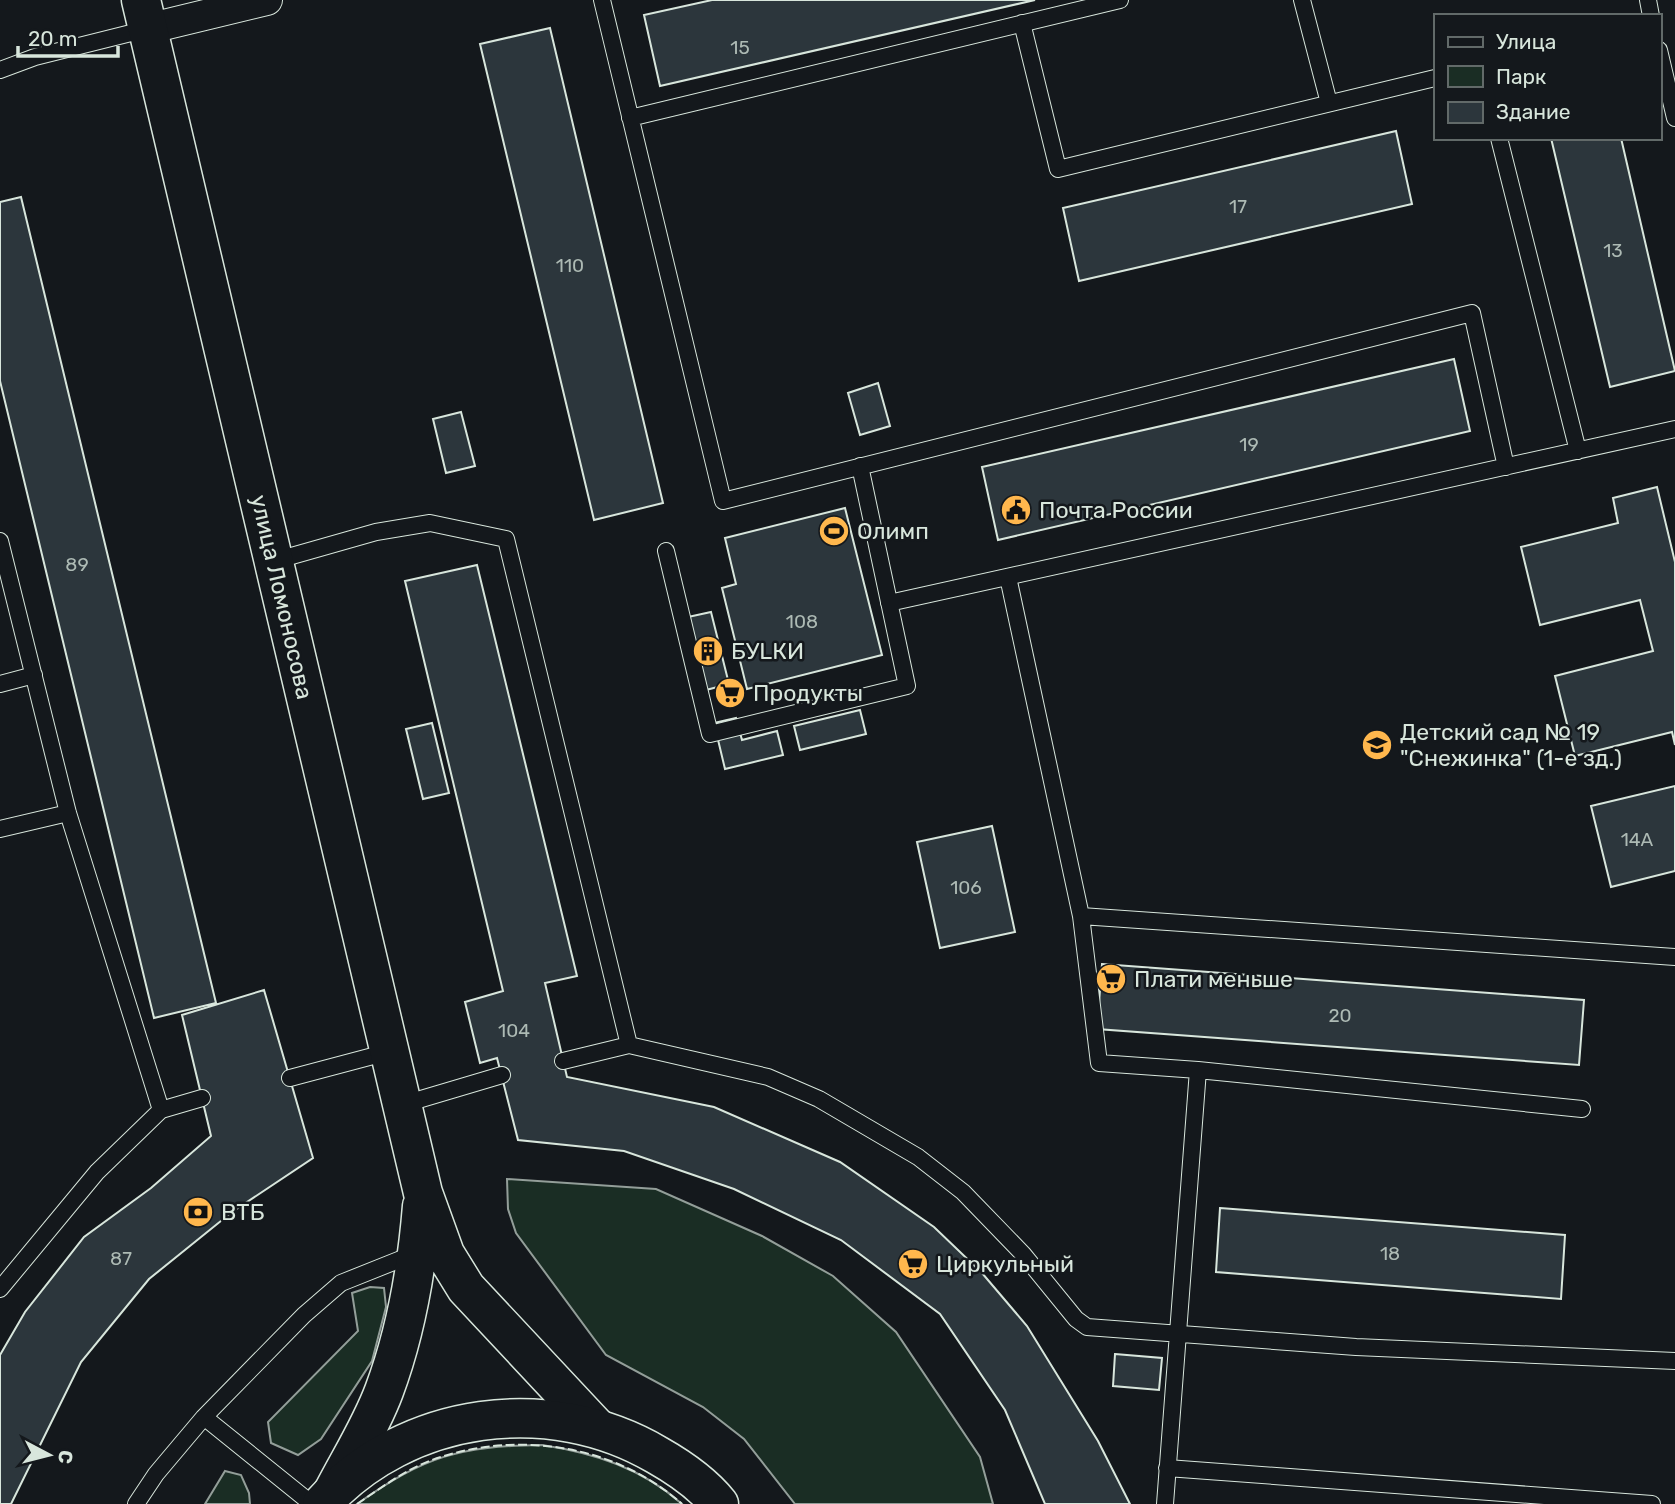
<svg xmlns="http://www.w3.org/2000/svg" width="1675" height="1504" font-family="Rubik,sans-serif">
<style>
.green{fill:#1a2d24;stroke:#939e99;stroke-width:2}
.building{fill:#2c363c;stroke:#d8e6dc;stroke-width:2}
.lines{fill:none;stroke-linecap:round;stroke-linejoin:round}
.lane-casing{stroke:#d8e6dc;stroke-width:18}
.street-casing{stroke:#d8e6dc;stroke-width:32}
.secondary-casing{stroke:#d8e6dc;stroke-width:41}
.primary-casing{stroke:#d8e6dc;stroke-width:41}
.lane{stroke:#14181c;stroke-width:16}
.street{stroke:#14181c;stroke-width:30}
.secondary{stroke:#14181c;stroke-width:38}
.primary{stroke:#14181c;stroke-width:38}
.fence{stroke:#d8e6dc;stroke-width:2;stroke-dasharray:9 3.5;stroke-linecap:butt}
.labels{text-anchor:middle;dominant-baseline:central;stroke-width:5;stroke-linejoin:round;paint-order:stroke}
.number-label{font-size:19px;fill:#adbab4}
.poi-label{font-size:23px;fill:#d8e6dc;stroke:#14181c;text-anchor:start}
.street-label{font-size:23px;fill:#d8e6dc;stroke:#14181c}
</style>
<rect width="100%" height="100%" fill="#14181c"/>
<path class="green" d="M507 1179 656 1189 762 1236 833 1276 896 1332 980 1457 993 1504H795L744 1439 703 1407 606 1355 516 1233 508 1209Z
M370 1287 384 1288 386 1307 372 1361 321 1439 298 1455 271 1443 268 1422 358 1331 352 1293Z
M542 1445C594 1453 642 1468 682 1504H357C425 1456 459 1446 542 1445Z
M225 1471 241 1475 249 1493 250 1504H205Z"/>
<path class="building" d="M712 0H1035L660 86 644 15Z
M550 28 663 503 594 520 480 44Z
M1396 131 1412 204 1079 281 1063 208Z
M1551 138H1621L1675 371 1610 387Z
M21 197 216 1003 154 1018 0 381V202Z
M1454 359 1470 431 998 540 982 467Z
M878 383 890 426 860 435 848 393Z
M461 412 475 466 446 473 433 419Z
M1657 487 1675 562V745L1672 732 1575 756 1555 676 1653 651 1640 600 1540 625 1521 547 1618 523 1613 498Z
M845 508 882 655 747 689 722 588 736 584 725 538Z
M477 565 577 976 545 983 567 1077 714 1107 840 1162 934 1227 982 1273 1027 1326 1098 1441 1130 1504H1045L1005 1410 940 1314 841 1240 734 1189 624 1151 518 1140 497 1058 480 1063 465 1002 503 991 405 581Z
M711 612 729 684 706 690 688 617Z
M860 710 866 734 800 750 794 726Z
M736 718 742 740 777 731 783 755 725 769 714 723Z
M432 723 449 793 423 799 406 729Z
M1675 786V871L1611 887 1591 806Z
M992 826 1015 932 940 948 917 842Z
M1102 964 1584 1000 1579 1065 1097 1029Z
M264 990 313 1158 232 1212 149 1279 81 1362 11 1504H0V1355L25 1312 84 1237 151 1188 211 1136 182 1015Z
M1220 1208 1565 1235 1561 1299 1216 1272Z
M1115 1354 1162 1358 1159 1390 1113 1386Z"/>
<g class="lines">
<g class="lane-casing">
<path id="lane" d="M602 0 723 501 1472 313 1506 467
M1302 0 1329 103
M1648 0 1651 16
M1022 23 1058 169 1435 78
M1659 50 1675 118
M0 70 35 57 147 29
M630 118 1120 0
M1499 138 1578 451
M0 541 68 813 161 1110
M666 551 710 734 907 686 860 466
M274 561 376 532 430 523 506 539 629 1045
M1008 577 1081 916 1099 1063 1198 1070 1165 1504
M889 603 1675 429
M0 684 34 675
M0 829 68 813
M1081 916 1675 957
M563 1061 629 1045 768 1077 819 1099 918 1157 963 1192 1023 1254 1076 1319 1087 1327 1356 1347 1675 1361
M1198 1070 1582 1109
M290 1078 388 1052
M401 1105 502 1075
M0 1289 97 1172 161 1110 202 1098
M204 1417 312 1504
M1167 1468 1652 1504
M136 1504 156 1474 204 1417 304 1315 341 1283 416 1253"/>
</g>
<g class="street-casing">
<path id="street" d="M147 29 267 0"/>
</g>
<g class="secondary-casing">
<path id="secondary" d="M141 0 423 1193 445 1254 466 1288 596 1427
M333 1492C350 1459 371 1426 384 1391 406 1332 417 1268 422 1206"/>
</g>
<g class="primary-casing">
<path id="primary" d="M322 1504C406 1411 550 1392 657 1455 680 1468 703 1484 719 1504"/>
</g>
<use href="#lane" class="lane"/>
<use href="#street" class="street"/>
<use href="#secondary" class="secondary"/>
<use href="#primary" class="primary"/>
<path class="fence" d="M357 1504C384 1486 410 1466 441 1457 522 1431 617 1446 682 1504"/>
</g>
<defs>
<g id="civic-disc" transform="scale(1.575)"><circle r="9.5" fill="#ffb74d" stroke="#14181c"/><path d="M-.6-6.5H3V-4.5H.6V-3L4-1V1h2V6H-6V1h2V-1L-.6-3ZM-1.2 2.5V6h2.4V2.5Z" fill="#111"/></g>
<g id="stadium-disc" transform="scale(1.575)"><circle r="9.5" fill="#ffb74d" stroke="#14181c"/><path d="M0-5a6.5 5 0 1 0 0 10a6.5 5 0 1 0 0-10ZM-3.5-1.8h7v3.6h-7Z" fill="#111"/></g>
<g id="building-disc" transform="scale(1.575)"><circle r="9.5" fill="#ffb74d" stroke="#14181c"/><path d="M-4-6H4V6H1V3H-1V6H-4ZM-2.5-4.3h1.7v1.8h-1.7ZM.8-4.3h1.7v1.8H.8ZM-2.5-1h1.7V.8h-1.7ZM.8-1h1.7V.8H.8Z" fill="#111"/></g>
<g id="supermarket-disc" transform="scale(1.575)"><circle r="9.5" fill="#ffb74d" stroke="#14181c"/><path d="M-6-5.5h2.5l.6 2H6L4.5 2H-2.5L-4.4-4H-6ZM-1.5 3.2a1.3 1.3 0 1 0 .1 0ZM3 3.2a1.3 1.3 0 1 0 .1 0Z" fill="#111"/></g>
<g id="school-disc" transform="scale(1.575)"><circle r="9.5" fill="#ffb74d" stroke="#14181c"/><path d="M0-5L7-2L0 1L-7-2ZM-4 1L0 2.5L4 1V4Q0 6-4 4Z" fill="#111"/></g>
<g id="bank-disc" transform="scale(1.575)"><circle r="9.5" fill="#ffb74d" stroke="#14181c"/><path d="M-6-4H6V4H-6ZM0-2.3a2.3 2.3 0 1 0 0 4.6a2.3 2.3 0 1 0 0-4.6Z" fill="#111"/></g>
</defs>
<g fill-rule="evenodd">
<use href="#civic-disc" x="1016" y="510"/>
<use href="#stadium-disc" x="834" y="531"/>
<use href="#building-disc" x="708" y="651"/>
<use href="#supermarket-disc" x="730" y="693"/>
<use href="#school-disc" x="1377" y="745"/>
<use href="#supermarket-disc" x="1111" y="979"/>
<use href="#bank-disc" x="198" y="1212"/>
<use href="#supermarket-disc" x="913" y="1264"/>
</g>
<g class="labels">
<g class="number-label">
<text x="740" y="47">15</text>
<text x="1238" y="206">17</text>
<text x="1613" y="250">13</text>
<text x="570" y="265">110</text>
<text x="1249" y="444">19</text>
<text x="77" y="564">89</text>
<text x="802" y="621">108</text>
<text x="1637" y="839">14А</text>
<text x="966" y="887">106</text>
<text x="1340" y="1015">20</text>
<text x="514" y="1030">104</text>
<text x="1390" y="1253">18</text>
<text x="121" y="1258">87</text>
</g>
<g class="poi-label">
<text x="1039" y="510">Почта России</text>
<text x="857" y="531">Олимп</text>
<text x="731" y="651">БУLКИ</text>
<text x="753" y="693">Продукты</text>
<text x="1400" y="732">Детский сад № 19<tspan x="1400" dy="26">"Снежинка" (1-е зд.)</tspan></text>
<text x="1134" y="979">Плати меньше</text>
<text x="221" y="1212">ВТБ</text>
<text x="936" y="1264">Циркульный</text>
</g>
<g class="street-label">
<text transform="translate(282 597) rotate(77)">улица Ломоносова</text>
</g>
</g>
<rect x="1434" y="14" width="228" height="126" fill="#14181c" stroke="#626a69" stroke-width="2"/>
<rect x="1448" y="37" width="35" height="10" fill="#14181c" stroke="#626a69" stroke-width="2"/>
<text x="1496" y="49" font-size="21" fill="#d8e6dc">Улица</text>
<rect x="1448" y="66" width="35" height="21" fill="#1a2d24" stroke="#626a69" stroke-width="2"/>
<text x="1496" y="84" font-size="21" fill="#d8e6dc">Парк</text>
<rect x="1448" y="102" width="35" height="21" fill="#2c363c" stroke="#626a69" stroke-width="2"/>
<text x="1496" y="119" font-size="21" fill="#d8e6dc">Здание</text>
<g transform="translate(49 1455) rotate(97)" stroke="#14181c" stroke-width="5" paint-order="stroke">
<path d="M0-5L12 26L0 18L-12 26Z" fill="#d8e6dc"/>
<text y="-10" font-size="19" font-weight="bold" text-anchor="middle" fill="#d8e6dc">С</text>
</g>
<path d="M18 46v10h100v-10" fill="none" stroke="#d8e6dc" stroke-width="3.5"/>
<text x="28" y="46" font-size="21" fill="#d8e6dc" stroke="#14181c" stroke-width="5" paint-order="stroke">20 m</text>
</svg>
